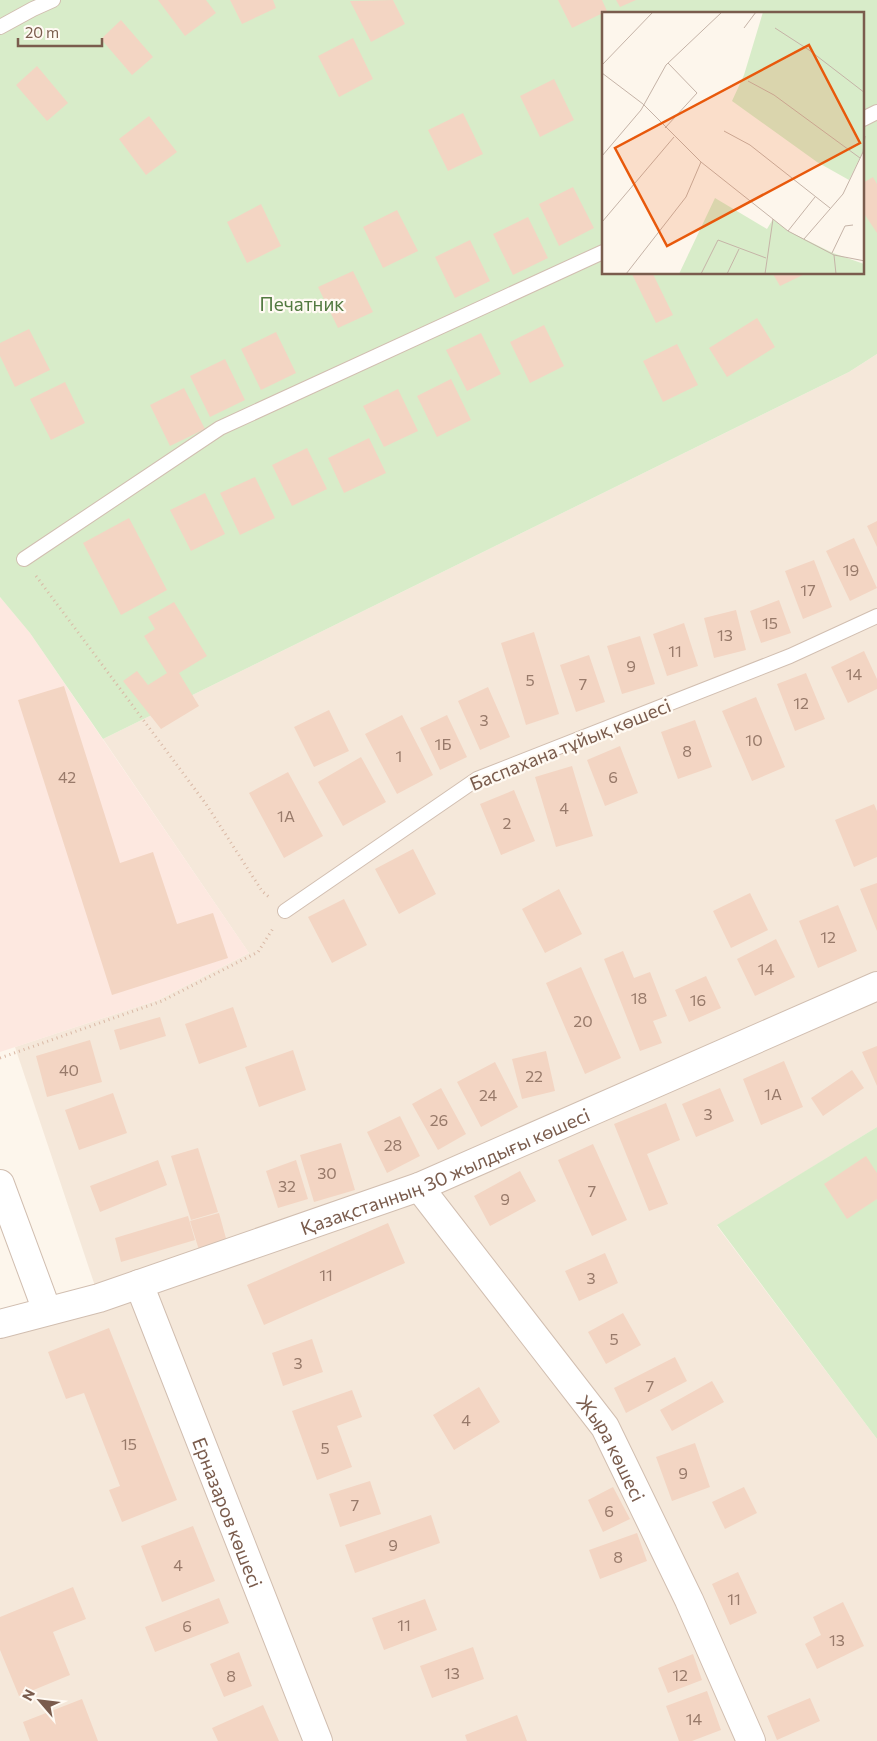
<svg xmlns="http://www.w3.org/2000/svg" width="877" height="1741" font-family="Commissioner,sans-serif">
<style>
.residential{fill:#f5e8da}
.commercial{fill:#fde8e0}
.green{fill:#d8ecc9;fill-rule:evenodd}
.building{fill:#f3d5c3}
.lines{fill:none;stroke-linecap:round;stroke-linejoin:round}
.service-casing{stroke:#d1beb0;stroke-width:16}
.minor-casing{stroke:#d1beb0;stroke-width:30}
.path{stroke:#d9b8a5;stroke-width:3;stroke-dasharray:1 4;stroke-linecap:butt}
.service{stroke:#fff;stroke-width:14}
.minor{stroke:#fff;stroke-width:28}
.labels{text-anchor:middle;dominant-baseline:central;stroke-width:4.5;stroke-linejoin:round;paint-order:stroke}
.number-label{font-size:16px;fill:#987a6a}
.park-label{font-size:19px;fill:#537a41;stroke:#fffaf3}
.street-label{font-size:19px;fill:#7a5c4d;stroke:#fffaf3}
.inset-road{fill:none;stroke:#c5b3a7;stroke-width:1}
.view{fill:#e8590c;fill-opacity:0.15;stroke:#e8590c;stroke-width:2.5}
.inset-edge{fill:none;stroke:#7a5c4d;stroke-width:2.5}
</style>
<rect width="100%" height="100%" fill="#fdf6ec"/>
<path class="residential" d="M877 354V1127L717 1226 877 1439V1741H0V1324L99 1298 15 1047 158 1000 249 953 103 739 849 372Z"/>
<path class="commercial" d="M0 597 30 633 249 953 158 1000 0 1052Z"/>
<path class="green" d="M0 0H877V354L849 372 103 739 30 633 0 597ZM603 14H863V274H603Z
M877 1127V1439L717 1225Z"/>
<path class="building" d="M158 0H206L216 13 185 36Z
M230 0H273L276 8 242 24Z
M393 0 405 24 371 42 350 1Z
M558 0H602L607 11 572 28Z
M616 0H636L620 7Z
M121 20 153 57 132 75 101 39Z
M353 38 373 79 339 97 318 56Z
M37 66 68 103 47 121 16 85Z
M554 79 574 120 540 137 520 96Z
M463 113 483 154 448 171 428 130Z
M149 116 177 152 146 175 119 139Z
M873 177 877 184V233L863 212V183Z
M573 187 594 228 559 246 539 204Z
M261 204 281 246 247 263 227 222Z
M397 210 418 251 383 268 363 227Z
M528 217 548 258 513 275 493 234Z
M470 240 490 281 455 298 435 257Z
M353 271 373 312 338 328 318 287Z
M632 274H653L673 315 656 323Z
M773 274H805L780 286Z
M757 318 775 347 727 377 709 348Z
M544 325 564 366 530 383 510 342Z
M29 329 50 370 15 387 0 356V343Z
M276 332 296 373 261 390 241 349Z
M481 333 501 374 467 391 446 350Z
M677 344 698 385 663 402 643 361Z
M225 359 245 400 210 417 190 376Z
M451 379 471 420 437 437 417 396Z
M65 382 85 423 51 440 30 399Z
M184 388 205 429 170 446 150 405Z
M398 389 418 431 384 447 363 406Z
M369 438 386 473 344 493 328 458Z
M307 448 327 489 292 506 272 465Z
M255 477 275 518 240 535 220 493Z
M205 493 225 534 191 551 170 510Z
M129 518 167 590 121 615 83 543Z
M877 521V547L867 526Z
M854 538 877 588 850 601 826 551Z
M814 560 832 607 803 619 785 571Z
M779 600 791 633 761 643 750 611Z
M174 602 207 656 179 673 199 706 161 729 123 681 137 671 148 685 167 673 144 636 155 629 148 617Z
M736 610 746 650 714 658 704 618Z
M684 623 698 666 667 676 653 634Z
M534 632 559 714 526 725 501 643Z
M640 636 655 684 622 694 607 646Z
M864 651 877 679V689L848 703 831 667Z
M589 655 605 702 576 712 560 665Z
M806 673 825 719 795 731 777 684Z
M64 686 120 863 153 852 177 924 213 913 228 958 112 995 18 700Z
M488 687 510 737 480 750 458 701Z
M756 697 785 767 752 781 722 711Z
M329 710 349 751 314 767 294 727Z
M402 715 433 775 397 794 365 734Z
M447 715 467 757 440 770 420 728Z
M695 720 712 767 678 779 661 732Z
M620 746 638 793 605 806 587 760Z
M361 757 386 802 343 826 318 782Z
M572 766 593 836 556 847 535 777Z
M288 772 323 836 284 858 249 793Z
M514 790 535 841 501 855 480 804Z
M874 804 877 811V857L854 867 835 820Z
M413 849 436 894 399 914 375 869Z
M877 883V931L860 889Z
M559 889 582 934 545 953 522 909Z
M750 893 768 930 731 948 713 911Z
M344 899 367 945 332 963 308 917Z
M838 905 857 951 818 968 799 921Z
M776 939 795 977 755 996 737 959Z
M623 951 634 978 650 972 667 1016 653 1021 662 1043 640 1051 604 959Z
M581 967 621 1058 585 1074 546 983Z
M706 976 721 1008 689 1022 675 990Z
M233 1007 247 1047 199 1064 185 1024Z
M160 1017 166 1036 120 1050 114 1030Z
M90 1040 102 1082 47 1097 36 1056Z
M877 1046V1086L862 1052Z
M293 1050 306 1090 259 1107 245 1067Z
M546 1051 555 1091 522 1099 512 1059Z
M784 1061 803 1107 761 1125 743 1079Z
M495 1062 518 1107 481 1127 457 1082Z
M852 1070 864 1088 823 1116 811 1098Z
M441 1088 466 1134 438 1150 412 1104Z
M720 1088 734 1121 696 1137 682 1104Z
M113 1093 127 1133 79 1150 65 1110Z
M666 1103 680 1140 647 1154 668 1204 649 1211 614 1124Z
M400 1116 420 1156 387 1173 367 1132Z
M341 1143 355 1190 314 1202 300 1155Z
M593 1144 627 1220 592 1236 558 1160Z
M198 1148 218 1212 191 1220 171 1156Z
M866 1156 877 1173V1199L847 1219 824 1184Z
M158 1160 167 1185 100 1212 90 1186Z
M296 1160 308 1199 278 1208 266 1171Z
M520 1171 536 1201 490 1226 474 1196Z
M219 1213 227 1242 199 1250 190 1221Z
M188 1216 195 1240 121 1262 115 1238Z
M388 1223 405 1263 264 1325 247 1285Z
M605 1253 618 1283 579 1301 565 1271Z
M623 1313 641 1345 606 1364 588 1332Z
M109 1328 177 1500 122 1522 109 1490 120 1486 84 1393 66 1399 48 1352Z
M312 1339 323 1372 283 1386 272 1353Z
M675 1357 687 1381 626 1413 614 1388Z
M712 1381 724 1402 672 1431 660 1410Z
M479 1387 500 1422 454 1450 433 1415Z
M352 1390 362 1417 337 1426 352 1467 317 1480 292 1411Z
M695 1443 710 1487 672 1501 656 1457Z
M370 1481 381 1514 340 1527 329 1494Z
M613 1487 630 1519 603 1532 588 1500Z
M744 1487 757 1513 725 1529 712 1502Z
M431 1515 440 1543 355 1573 345 1545Z
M193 1526 215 1581 162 1602 141 1546Z
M637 1533 647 1561 600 1579 589 1550Z
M738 1572 757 1613 730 1625 712 1584Z
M73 1587 86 1619 53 1632 70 1675 19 1696 0 1650V1617Z
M219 1598 229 1623 155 1652 145 1627Z
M425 1599 437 1630 384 1650 372 1618Z
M843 1602 864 1646 817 1669 805 1644 821 1635 813 1617Z
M473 1647 484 1679 432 1698 420 1666Z
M239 1652 252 1686 224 1697 210 1664Z
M693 1654 702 1680 668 1693 658 1668Z
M707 1691 721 1730 692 1741H679L666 1706Z
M810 1698 820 1721 777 1740 767 1716Z
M82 1699 98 1741H30L23 1722Z
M263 1705 279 1741H218L212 1728Z
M517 1715 527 1741H467L465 1735Z"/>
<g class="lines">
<g class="service-casing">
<path id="service" d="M0 27 33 9 53 0
M863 119 877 112
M24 559 220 428 603 252
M285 911 477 779 790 656 877 616"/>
</g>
<g class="minor-casing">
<g id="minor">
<path d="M0 1184 47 1311"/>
<path id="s1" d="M419 1187 605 1427 689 1600 751 1741"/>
<path id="s2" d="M139 1284 318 1741"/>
<path id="s3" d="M0 1324 99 1298 419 1187 877 986"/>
</g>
</g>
<path class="path" d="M36 576 206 804 262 891 270 898
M0 1058 162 1001 258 952 274 927"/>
<use href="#service" class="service"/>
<use href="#minor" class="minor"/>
</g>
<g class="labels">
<g class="number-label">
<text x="851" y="569">19</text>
<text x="808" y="589">17</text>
<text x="770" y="622">15</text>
<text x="725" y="634">13</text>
<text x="675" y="650">11</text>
<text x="631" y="665">9</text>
<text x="854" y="673">14</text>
<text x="530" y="679">5</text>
<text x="583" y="683">7</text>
<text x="801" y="702">12</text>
<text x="484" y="719">3</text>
<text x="754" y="739">10</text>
<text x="443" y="743">1Б</text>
<text x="687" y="750">8</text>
<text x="399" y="755">1</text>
<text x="67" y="776">42</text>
<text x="613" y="776">6</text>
<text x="564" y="807">4</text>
<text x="286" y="815">1А</text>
<text x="507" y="822">2</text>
<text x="828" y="936">12</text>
<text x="766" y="968">14</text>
<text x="639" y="997">18</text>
<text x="698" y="999">16</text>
<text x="583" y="1020">20</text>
<text x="69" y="1069">40</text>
<text x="534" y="1075">22</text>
<text x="773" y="1093">1А</text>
<text x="488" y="1094">24</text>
<text x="708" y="1113">3</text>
<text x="439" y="1119">26</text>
<text x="393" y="1144">28</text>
<text x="327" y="1172">30</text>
<text x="287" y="1185">32</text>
<text x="592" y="1190">7</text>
<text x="505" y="1198">9</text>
<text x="326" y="1274">11</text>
<text x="591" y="1277">3</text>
<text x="614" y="1338">5</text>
<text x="298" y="1362">3</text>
<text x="650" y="1385">7</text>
<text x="466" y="1419">4</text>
<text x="129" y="1443">15</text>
<text x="325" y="1447">5</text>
<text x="683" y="1472">9</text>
<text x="355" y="1504">7</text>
<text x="609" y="1510">6</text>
<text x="393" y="1544">9</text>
<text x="618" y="1556">8</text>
<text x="178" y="1564">4</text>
<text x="734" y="1598">11</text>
<text x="404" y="1624">11</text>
<text x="187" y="1625">6</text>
<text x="837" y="1639">13</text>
<text x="452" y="1672">13</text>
<text x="680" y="1674">12</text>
<text x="231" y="1675">8</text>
<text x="694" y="1718">14</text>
</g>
<g class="park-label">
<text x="302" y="303">Печатник</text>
</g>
<g class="street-label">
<text transform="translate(570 744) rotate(-22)">Баспахана тұйық көшесі</text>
<text stroke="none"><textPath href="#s3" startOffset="471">Қазақстанның 30 жылдығы көшесі</textPath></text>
<text stroke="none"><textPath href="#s1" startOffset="325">Жыра көшесі</textPath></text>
<text stroke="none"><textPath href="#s2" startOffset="245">Ерназаров көшесі</textPath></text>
</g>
</g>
<g transform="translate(602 12)">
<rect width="262" height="262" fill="#fdf6ec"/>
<path d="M161 0H262V124L261 140 247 168 215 150 130 89 142 63ZM113 186 165 217 171 207 186 219 231 241 262 252V262H77Z" fill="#d8ecc9"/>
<path class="inset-road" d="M142 16 154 0M173 16 207 38 263 81M0 53 51 0M0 61 41 92 99 150 186 219 232 243 263 249M146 69 172 83 258 146M63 116 95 81 66 51M122 119 148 133 228 196M0 144 39 98 64 53 120 0M0 210 72 125M186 219 213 185M202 227 241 182 261 140 263 124M230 241 243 214 251 213M232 243 234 262M24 262 84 185 99 150M99 262 116 228 164 246M125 262 137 237M163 262 171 207"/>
<path class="view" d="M207 33 258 131 65 234 13 136Z"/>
<rect width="262" height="262" class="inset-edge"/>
</g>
<g transform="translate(40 1701) rotate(298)" stroke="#fffaf3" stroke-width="4" paint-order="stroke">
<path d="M0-4L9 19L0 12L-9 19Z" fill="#7a5c4d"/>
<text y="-8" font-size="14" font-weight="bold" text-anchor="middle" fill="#7a5c4d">N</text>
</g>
<path d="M18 38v8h84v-8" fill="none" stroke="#7a5c4d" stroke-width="2.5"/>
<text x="25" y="38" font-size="15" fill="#7a5c4d" stroke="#fffaf3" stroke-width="4" paint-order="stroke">20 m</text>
</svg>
